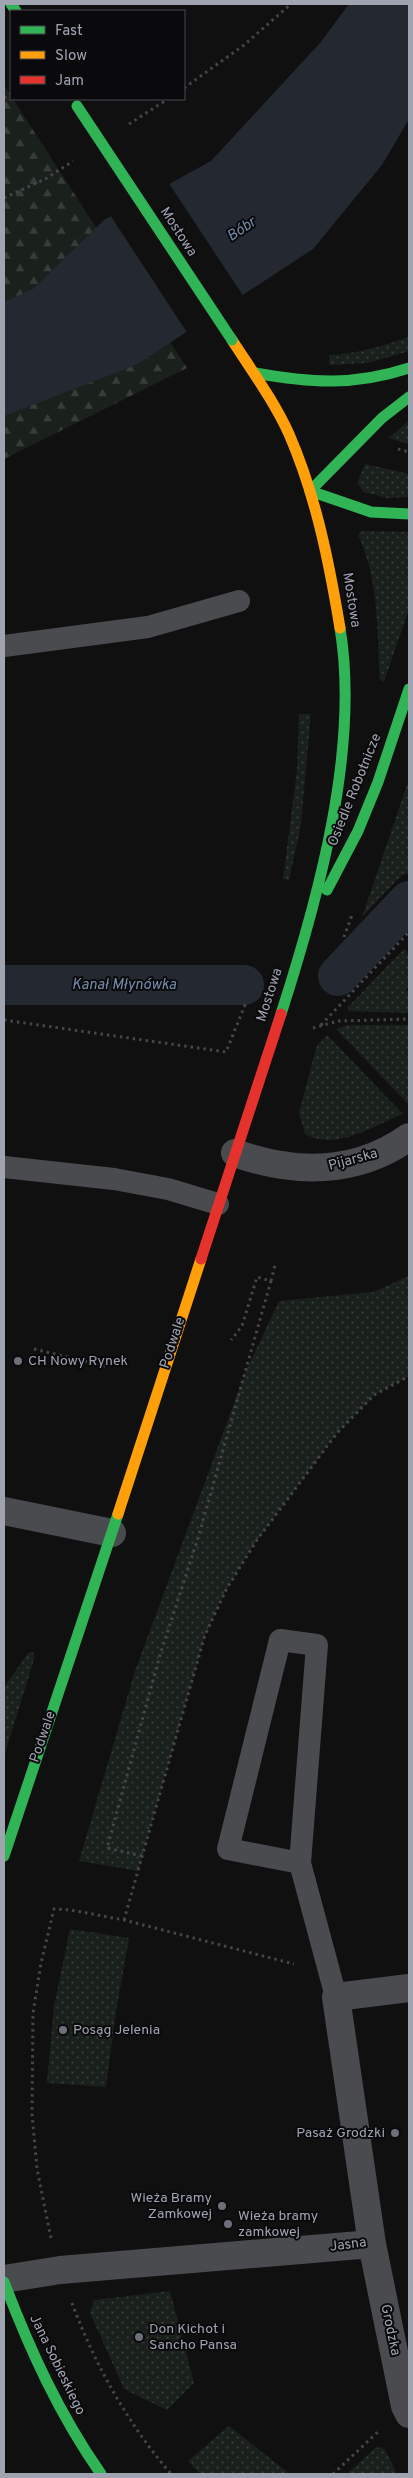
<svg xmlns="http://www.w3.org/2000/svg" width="413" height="2478" font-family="Overpass,sans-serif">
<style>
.grass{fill:url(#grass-dots)}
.forest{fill:url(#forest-firs)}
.water{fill:#242931}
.pier{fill:#101010}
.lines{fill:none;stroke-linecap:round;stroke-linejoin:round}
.canal{stroke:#242931;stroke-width:40}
.path{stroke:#46464a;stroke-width:3;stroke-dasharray:2.5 4;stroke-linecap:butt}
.lane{stroke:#4a4b4f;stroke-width:22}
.street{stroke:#4a4b4f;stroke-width:28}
.fast{stroke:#30b455;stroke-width:11}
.slow{stroke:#ff9f0a;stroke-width:11}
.jam{stroke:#e5322d;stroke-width:11}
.fast-bridge{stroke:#30b455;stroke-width:11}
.poi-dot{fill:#6e7079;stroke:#0a0a0c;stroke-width:2}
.labels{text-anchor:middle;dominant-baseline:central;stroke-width:4;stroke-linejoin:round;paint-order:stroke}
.street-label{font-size:14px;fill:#a0a4b1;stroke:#0a0a0c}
.poi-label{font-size:14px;fill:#a0a4b1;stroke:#0a0a0c;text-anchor:start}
.water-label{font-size:15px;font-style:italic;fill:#778dad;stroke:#0a0a0c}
</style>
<defs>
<pattern id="grass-dots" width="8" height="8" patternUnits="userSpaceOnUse" patternTransform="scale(1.25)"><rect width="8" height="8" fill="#1a201b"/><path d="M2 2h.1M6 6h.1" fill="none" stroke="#383d3a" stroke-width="1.8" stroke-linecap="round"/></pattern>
<pattern id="forest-firs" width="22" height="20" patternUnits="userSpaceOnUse" patternTransform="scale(1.25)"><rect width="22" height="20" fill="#1a201b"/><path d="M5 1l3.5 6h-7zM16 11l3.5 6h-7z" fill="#383d3a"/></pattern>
</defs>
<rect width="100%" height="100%" fill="#101010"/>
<path class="grass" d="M409 337V351L368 363 329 365V355C357 354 382 346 409 337Z
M409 421V444L388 438Z
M365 464 409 474V497L387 498 364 492 357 483Z
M361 531 409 532V609L384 682 380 680C377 633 379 579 358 535Z
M299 714H311L301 824 289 880 283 879 297 770Z
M409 779V873L402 875 362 917Z
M404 949 409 955V985L406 990 409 992V1013L348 1011V1007Z
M347 1025H409V1105L336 1029Z
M327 1035 403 1114C374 1125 336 1152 305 1134L299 1113 317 1045Z
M409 1276V1376L374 1395 337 1433 257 1540 227 1588 205 1635 138 1871 79 1861 135 1671 246 1371 279 1301 373 1292Z
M29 1652 34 1653V1659L4 1757V1687Z
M70 1929 129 1938 115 2018 106 2087 47 2083 54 2006Z
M170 2291 194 2383 167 2410 124 2389 90 2313 94 2300Z
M229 2426 290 2474H200L188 2461Z
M381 2447 385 2450 397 2474H347L375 2448Z"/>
<path class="forest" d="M4 85 187 368 4 459Z"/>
<path class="water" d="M349 4H409V119L382 165 313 249 136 365 4 416V302L33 289 104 220 211 161 320 43Z"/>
<path class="pier" d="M168 182 244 297 188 334 110 215Z"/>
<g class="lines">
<path class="canal" d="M338 976 409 901
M4 985H244"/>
<path class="path" d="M184 88 244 45 291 4
M4 98 11 94
M129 124 168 99
M4 198 47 178 73 161
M398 449 409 452
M344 937 352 915
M4 1020 226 1052 245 1005 249 1006
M321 1025 409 932
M313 1028 338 1021 409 1019
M271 1281 275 1265
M34 1349 105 1366
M142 1856 107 1848 160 1655 198 1538 271 1281 257 1277 242 1326 231 1340
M124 1920 205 1635 227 1588 257 1540 337 1433 374 1395 409 1376
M51 2238 37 2169 32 2114 33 2013 41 1963 54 1909 71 1910 124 1920 294 1964
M72 2303C95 2365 128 2424 171 2474
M333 2474 380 2430"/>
<path class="lane" d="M4 646 148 627 239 601
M4 1167 114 1179 168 1189 218 1204
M300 1863 228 1849 280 1640 317 1645 300 1863 336 1997"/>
<path class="street" d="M235 1153C294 1174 356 1175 409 1137
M4 1511 112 1533
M409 1988 336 1997 372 2244 405 2406 409 2414
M4 2279 60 2270 372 2244"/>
<path class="fast" d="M11 4 16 11
M255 373C311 383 354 386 409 368
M310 491 382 418 409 397
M310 491 371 512 409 514
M327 890 358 831 378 782 409 689
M281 1014C318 899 360 749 340 628
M4 1856 118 1514
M4 2282C30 2350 59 2414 101 2474"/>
<path class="slow" d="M232 340C252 371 274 401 289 434 316 496 329 562 340 628
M118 1514 201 1259"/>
<path class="jam" d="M201 1259 281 1014"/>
<path class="fast-bridge" d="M77 106 232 340"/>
</g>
<g class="poi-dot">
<circle cx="18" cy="1361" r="5"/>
<circle cx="63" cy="2030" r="5"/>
<circle cx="395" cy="2133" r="5"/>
<circle cx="222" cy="2206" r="5"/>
<circle cx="228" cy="2224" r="5"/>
<circle cx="139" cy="2337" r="5"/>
</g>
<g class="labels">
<g class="street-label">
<text transform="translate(178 232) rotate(57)">Mostowa</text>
<text transform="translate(351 600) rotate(81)">Mostowa</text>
<text transform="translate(355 790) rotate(-68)">Osiedle Robotnicze</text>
<text transform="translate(270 995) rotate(-72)">Mostowa</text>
<text transform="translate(353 1160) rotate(-15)">Pijarska</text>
<text transform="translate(173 1343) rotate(-72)">Podwale</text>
<text transform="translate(43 1737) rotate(-71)">Podwale</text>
<text transform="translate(348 2245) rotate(-7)">Jasna</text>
<text transform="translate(390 2330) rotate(78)">Grodzka</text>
<text transform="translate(57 2365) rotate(64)">Jana Sobieskiego</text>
</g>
<g class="poi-label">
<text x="28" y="1361">CH Nowy Rynek</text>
<text x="73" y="2030">Posąg Jelenia</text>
<text x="385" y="2133" text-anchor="end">Pasaż Grodzki</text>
<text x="212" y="2198" text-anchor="end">Wieża Bramy<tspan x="212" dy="16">Zamkowej</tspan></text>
<text x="238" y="2216">Wieża bramy<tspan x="238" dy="16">zamkowej</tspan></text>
<text x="149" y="2329">Don Kichot i<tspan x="149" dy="16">Sancho Pansa</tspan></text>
</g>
<g class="water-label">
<text transform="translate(242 230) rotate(-34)">Bóbr</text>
<text x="124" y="985">Kanał Młynówka</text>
</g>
</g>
<rect width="413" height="2478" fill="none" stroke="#a0a4b1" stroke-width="10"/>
<rect x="10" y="10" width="175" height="90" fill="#0a0a0c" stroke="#46484e"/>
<rect x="20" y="26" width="25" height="8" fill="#30b455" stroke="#46484e"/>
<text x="55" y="35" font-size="15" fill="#a0a4b1">Fast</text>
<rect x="20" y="51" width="25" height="8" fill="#ff9f0a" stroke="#46484e"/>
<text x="55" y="60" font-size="15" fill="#a0a4b1">Slow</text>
<rect x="20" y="76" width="25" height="8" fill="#e5322d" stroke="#46484e"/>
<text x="55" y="85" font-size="15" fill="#a0a4b1">Jam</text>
</svg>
